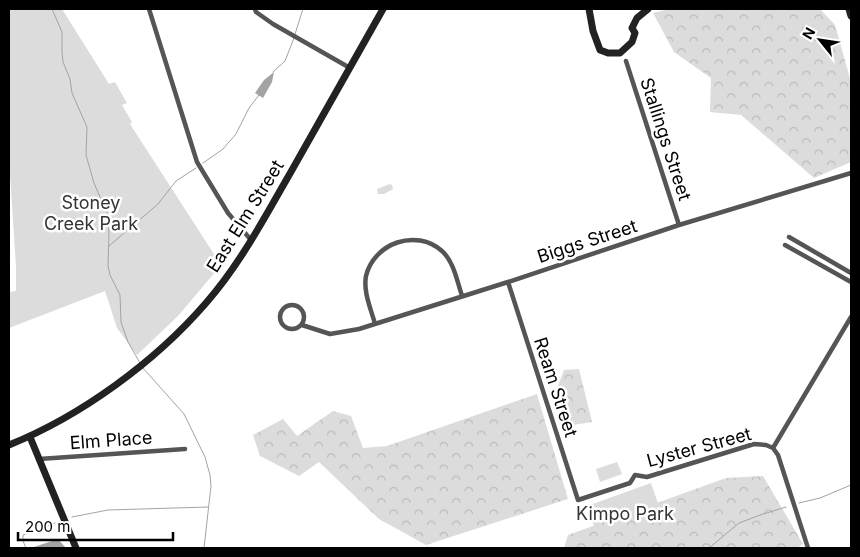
<svg xmlns="http://www.w3.org/2000/svg" width="860" height="557" font-family="Inter,sans-serif">
<style>
.green{fill:#dcdcdc}
.forest{fill:url(#forest-crowns)}
.water{fill:#a3a3a3}
.lines{fill:none;stroke-linecap:round;stroke-linejoin:round}
.stream{stroke:#a3a3a3;stroke-width:1}
.street{stroke:#555;stroke-width:4.5}
.secondary{stroke:#222;stroke-width:7}
.labels{text-anchor:middle;dominant-baseline:central;stroke-width:5;stroke-linejoin:round;paint-order:stroke}
.street-label{font-size:18px;fill:#000;stroke:#fff}
.park-label{font-size:18px;fill:#333;stroke:#fff}
</style>
<defs>
<pattern id="forest-crowns" width="20" height="18" patternUnits="userSpaceOnUse" patternTransform="scale(1.25)"><rect width="20" height="18" fill="#dcdcdc"/><path d="M2 6a3 3 0 1 1 6 0M12 15a3 3 0 1 1 6 0" fill="none" stroke="#bbb"/></pattern>
</defs>
<rect width="100%" height="100%" fill="#fff"/>
<path class="green" d="M9 9H62L109 84 115 82 127 103 122 105 132 122 130 124 221 265 178 316 137 355 117 328 105 291 9 328V292L16 291V267L9 159Z
M390 184 392 185 393 189 384 194H378L377 189Z
M617 462 622 474 600 482 596 469Z
M651 483 664 521 600 543 587 506Z"/>
<path class="forest" d="M669 9H820L835 25 851 82V162L814 178 741 115 710 112 711 78 674 52 653 13Z
M579 369 592 422 560 427 557 389 564 370Z
M537 394 568 499 426 545 379 519 319 462 299 476 260 456 253 435 283 419 297 436 333 411 351 416 363 448 387 446Z
M763 476 803 544 797 548H564L568 535 726 478Z"/>
<path class="water" d="M274 72 272 82 263 98 255 93 264 80Z
M58 539 66 548H31Z"/>
<g class="lines">
<path class="stream" d="M52 9 62 32V52L63 62 70 79 72 93 87 127 86 155 94 183 107 213 109 232 108 266 110 275 120 295 121 322 128 342 140 363
M295 34 303 9
M273 72 285 61 294 38
M203 163 223 149 236 134 249 108 259 95
M109 246 158 204 176 181 196 168
M143 368 184 414 205 457 210 475 211 486 204 548
M799 503 820 498 851 485
M72 517 108 510 208 507
M26 548 23 541V535L55 523
M709 548 739 523 760 515 786 507"/>
<path class="street" d="M149 9 197 162 228 213 251 240
M255 9 256 12 273 24 350 68
M626 61 679 225
M789 237 851 273
M785 245 851 282
M508 282 578 500 630 483 635 475 647 477 754 444 766 445 773 448
M280 317a12 12 0 1 1 24 0a12 12 0 1 1-24 0Z
M375 324C371 309 363 292 366 276 374 243 416 228 442 251 454 262 457 281 462 296
M302 325 330 334 359 329 508 282 679 225 851 173
M773 448 851 317
M773 448 778 455 808 548
M39 459 185 449"/>
<path class="secondary" d="M589 9 593 31 600 50 608 53H620L632 42 635 33 632 28 637 18 648 9
M849 9 851 16
M30 437 76 548
M9 445C81 416 155 362 206 303 241 263 266 215 292 170 322 116 353 63 383 9"/>
</g>
<g class="labels">
<g class="street-label">
<text transform="translate(666 139) rotate(72)">Stallings Street</text>
<text transform="translate(245 216) rotate(-58)">East Elm Street</text>
<text transform="translate(587 241) rotate(-18)">Biggs Street</text>
<text transform="translate(556 387) rotate(72)">Ream Street</text>
<text transform="translate(111 440) rotate(-4)">Elm Place</text>
<text transform="translate(699 447) rotate(-15)">Lyster Street</text>
</g>
<g class="park-label">
<text x="91" y="202">Stoney<tspan x="91" dy="21">Creek Park</tspan></text>
<text x="625" y="513">Kimpo Park</text>
</g>
</g>
<rect width="860" height="557" fill="none" stroke="#000000" stroke-width="20"/>
<g transform="translate(820 40) rotate(300)" stroke="#ffffff" stroke-width="4" paint-order="stroke">
<path d="M0-4L9 19L0 12L-9 19Z" fill="#000000"/>
<text y="-8" font-size="14" font-weight="bold" text-anchor="middle" fill="#000000">N</text>
</g>
<path d="M18 532v8h155v-8" fill="none" stroke="#000000" stroke-width="2.5"/>
<text x="25" y="532" font-size="15" fill="#000000" stroke="#ffffff" stroke-width="4" paint-order="stroke">200 m</text>
</svg>
